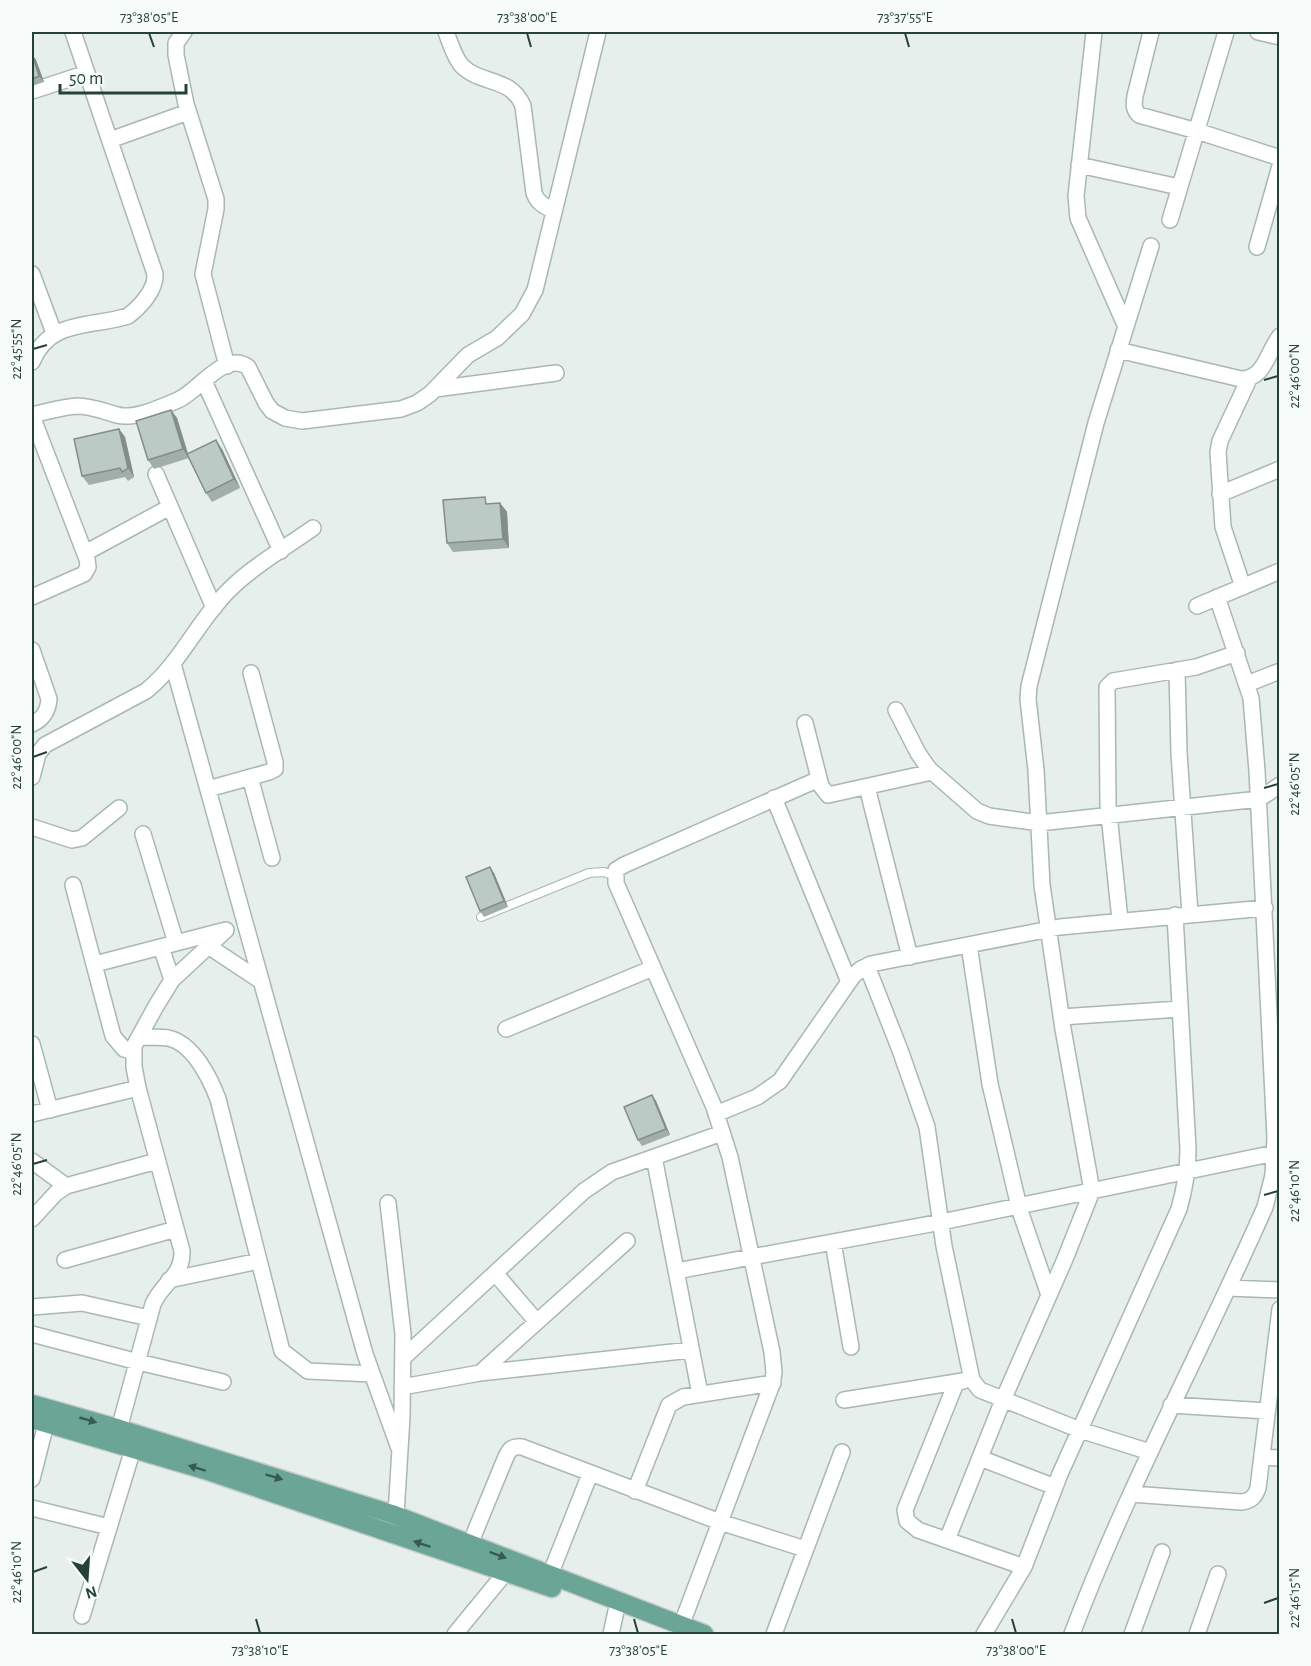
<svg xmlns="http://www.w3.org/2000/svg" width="1311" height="1666" font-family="'Alegreya Sans',sans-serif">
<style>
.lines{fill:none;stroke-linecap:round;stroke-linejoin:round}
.service-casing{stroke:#a8b8b2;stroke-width:10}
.minor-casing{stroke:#a8b8b2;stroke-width:18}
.primary-casing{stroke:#c2cac8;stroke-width:21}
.service{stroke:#fff;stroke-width:8}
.minor{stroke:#fff;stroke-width:15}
.primary{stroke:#6aa596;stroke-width:18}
.wall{fill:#a1aea9}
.shaded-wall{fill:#838d89}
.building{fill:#bbcac4;stroke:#838d89;stroke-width:1.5}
.oneway{fill:#365b51}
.ticks{fill:none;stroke:#24423a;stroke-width:2}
.neatline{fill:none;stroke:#24423a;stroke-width:2}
.ticks-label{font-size:15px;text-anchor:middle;fill:#24423a}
</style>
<rect width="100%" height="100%" fill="#e6efeb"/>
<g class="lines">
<g class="service-casing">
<path id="service" d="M481 917 589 873 604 872 615 876"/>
</g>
<g class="minor-casing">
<path id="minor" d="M184 32 176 43V55L186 104 216 199V209L203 274 227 366
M446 32C450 42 454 57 462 66 481 85 512 77 523 106L534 193C538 204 545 206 554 211
M1094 32 1076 196 1078 218 1126 327
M1151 32 1135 96C1134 104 1133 109 1139 115L1197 131 1280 158
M1258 32 1280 37
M32 91 87 73
M110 140 188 112
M1079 165 1179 187
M1170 220 1226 32
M1257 247 1280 166
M32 274 54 333
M1118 350 1241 379C1265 379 1267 352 1280 336
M32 362C49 319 90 328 128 316 140 307 156 290 155 274L73 32
M204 381 281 551
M435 389 556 373
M32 415C46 412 62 407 77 406 91 406 103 411 117 415 135 420 161 407 178 400 198 392 224 350 248 367L266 403 272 411 285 418 302 421 401 409 417 403 430 394 468 355 497 338 522 314 535 290 598 32
M32 416 87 559 88 567 84 574 32 597
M156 474 214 608
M1220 494 1280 469
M85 553 170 507
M1243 587 1223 527 1218 452 1220 441 1249 379
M1197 606 1280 571
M32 650 49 699C48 712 43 719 32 724
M173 664 365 1354 400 1451
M1177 670 1179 753 1190 914
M1247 684 1280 671
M896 710 918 753 929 769 977 811 989 816 1039 823 1259 799 1280 785
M805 723 821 786 828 795 932 772
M32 777 38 754 45 745 146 691C177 666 193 631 219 601 244 571 282 550 313 528
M250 777 272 858
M867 787 910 957
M208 789 269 772 275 769V762L251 673
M774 798 849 982
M32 827 72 840 82 838 119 808
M143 834 176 943
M73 885 113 1036 124 1049 134 1052
M1120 920 1108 805 1107 687 1113 681 1196 667 1237 653
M969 945 990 1084 1020 1211 1049 1295
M208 946 261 981
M161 947 172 980
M95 964 222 931
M867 966 900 1050 927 1127 944 1246 972 1380 980 1390 1080 1430 1150 1452
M1061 1017 1180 1009
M506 1029 653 968
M139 1037C149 1037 159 1037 168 1038 193 1043 210 1078 218 1099L282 1351 308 1371 372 1374
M32 1044 50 1110
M32 1114 138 1088
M716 1114 757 1097 780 1081 853 976 861 969 871 964 1060 927 1265 908
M654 1157 700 1394
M32 1161 66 1186
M388 1203 403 1334 402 1416 396 1515
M32 1219 56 1193 66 1186 157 1161
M833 1242 851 1347
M65 1260 176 1229
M676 1271 941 1222 1280 1152
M495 1273 537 1322
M169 1280 259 1261
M1228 1288 1280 1290
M32 1307 82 1303 149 1318
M32 1334 138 1362 223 1382
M403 1358 584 1191 612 1172 722 1133
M480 1373 627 1241
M956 1383 905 1510 907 1521 918 1530 1024 1567
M402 1387 480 1373 691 1350
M844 1400 963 1381
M1171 1405 1267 1411
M116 1440 153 1304C162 1283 183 1276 182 1251L138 1088 134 1067V1046L156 1006 172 980 226 930
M1262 1457 1280 1458
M980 1458 1055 1487
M32 1479 46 1424
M635 1491 669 1405 683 1397 773 1383
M1131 1494 1241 1502C1251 1501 1255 1497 1258 1488L1280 1309
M32 1508 109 1527
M947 1540 1003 1400 1065 1259 1092 1191 1063 1029 1042 885 1036 770 1028 699 1029 686 1096 423 1151 246
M470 1544 505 1459C509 1450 511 1446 522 1447L720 1522 805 1549
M550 1575 590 1474
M82 1616 133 1449
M681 1626 772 1384 774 1373 772 1352 730 1157 714 1107 616 883V870L624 865 819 779
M455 1634 506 1572
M611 1634 616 1611
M774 1634 842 1452
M984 1634 1024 1567 1060 1474 1179 1209C1185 1188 1188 1170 1188 1149L1175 915
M1072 1634C1127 1488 1202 1350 1265 1207L1273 1175 1275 1137 1257 771 1251 698 1217 597
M1132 1634 1162 1552
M1197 1634 1218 1574"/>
</g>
<g class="primary-casing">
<path id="primary" d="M32 1404 120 1429 392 1514 704 1634
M32 1419 205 1470 552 1588"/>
</g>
<use href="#service" class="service"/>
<use href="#minor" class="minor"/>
<use href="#primary" class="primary"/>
</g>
<path class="wall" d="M32 50 33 56 36 60 44 82 32 86Z
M171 410 177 418 188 453 222 449 240 488 212 502 206 493 189 458 154 469 148 460Z
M119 429 125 437 134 477 128 481 125 477 89 485 82 476Z
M500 503 507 512 509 548 453 552 447 543 490 504Z
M494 873 508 907 484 917 480 911Z
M652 1095 656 1101 670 1135 642 1146 638 1140Z"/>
<path class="shaded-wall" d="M32 54 36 60 44 82 39 76Z
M171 410 177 418 189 458 183 449Z
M119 429 125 437 134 477 128 468Z
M216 440 222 449 240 488 234 479Z
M500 503 507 512 509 548 503 539Z
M490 867 494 873 508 907 504 901Z
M652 1095 656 1101 670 1135 666 1129Z"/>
<path class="building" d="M32 54 39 76 32 79Z
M171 410 183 449 148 460 136 421Z
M119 429 128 468 122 472 120 468 82 476 74 439Z
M216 440 234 479 206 493 187 454Z
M485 497 486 504 500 503 503 539 447 543 443 500Z
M490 867 504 901 480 911 466 877Z
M652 1095 666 1129 638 1140 624 1107Z"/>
<defs><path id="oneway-solid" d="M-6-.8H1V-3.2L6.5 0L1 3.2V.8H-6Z" transform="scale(1.5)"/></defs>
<g class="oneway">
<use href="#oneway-solid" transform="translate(88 1420) rotate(16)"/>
<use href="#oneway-solid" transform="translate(197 1468) rotate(-163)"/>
<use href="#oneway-solid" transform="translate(274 1477) rotate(17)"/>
<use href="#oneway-solid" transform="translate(422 1544) rotate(-161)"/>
<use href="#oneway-solid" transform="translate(498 1555) rotate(21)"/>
</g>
<path class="ticks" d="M149 33 154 47M527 33 531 47M905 33 909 47M33 349 47 345M1264 380 1278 376M33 757 47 752M1264 788 1278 784M33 1164 47 1160M1264 1195 1278 1191M33 1572 47 1567M1264 1603 1278 1598M256 1619 260 1633M634 1619 638 1633M1012 1619 1016 1633"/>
<rect width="1311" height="1666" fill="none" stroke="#f7fbf9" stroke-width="66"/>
<g transform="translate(87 1579) rotate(163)" stroke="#f7fbf9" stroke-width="4.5" paint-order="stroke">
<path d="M0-4.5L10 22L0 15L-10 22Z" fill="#24423a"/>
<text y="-9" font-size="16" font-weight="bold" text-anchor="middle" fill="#24423a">N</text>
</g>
<path d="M60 84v9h126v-9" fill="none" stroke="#24423a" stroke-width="3"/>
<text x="69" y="84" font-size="18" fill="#24423a" stroke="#f7fbf9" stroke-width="4.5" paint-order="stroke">50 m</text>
<rect x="33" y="33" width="1245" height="1600" class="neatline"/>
<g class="ticks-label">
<text x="149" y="22">73°38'05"E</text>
<text x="527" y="22">73°38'00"E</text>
<text x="905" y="22">73°37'55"E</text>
<text transform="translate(16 349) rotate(-90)" y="5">22°45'55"N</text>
<text transform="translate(1294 376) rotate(-90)" y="5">22°46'00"N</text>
<text transform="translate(16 757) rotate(-90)" y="5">22°46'00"N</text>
<text transform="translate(1294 784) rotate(-90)" y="5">22°46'05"N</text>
<text transform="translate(16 1164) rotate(-90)" y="5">22°46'05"N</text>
<text transform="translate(1294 1191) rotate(-90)" y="5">22°46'10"N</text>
<text transform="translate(16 1572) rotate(-90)" y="5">22°46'10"N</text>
<text transform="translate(1294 1598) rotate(-90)" y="5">22°46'15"N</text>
<text x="260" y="1655">73°38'10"E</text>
<text x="638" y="1655">73°38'05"E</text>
<text x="1016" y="1655">73°38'00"E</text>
</g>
</svg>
